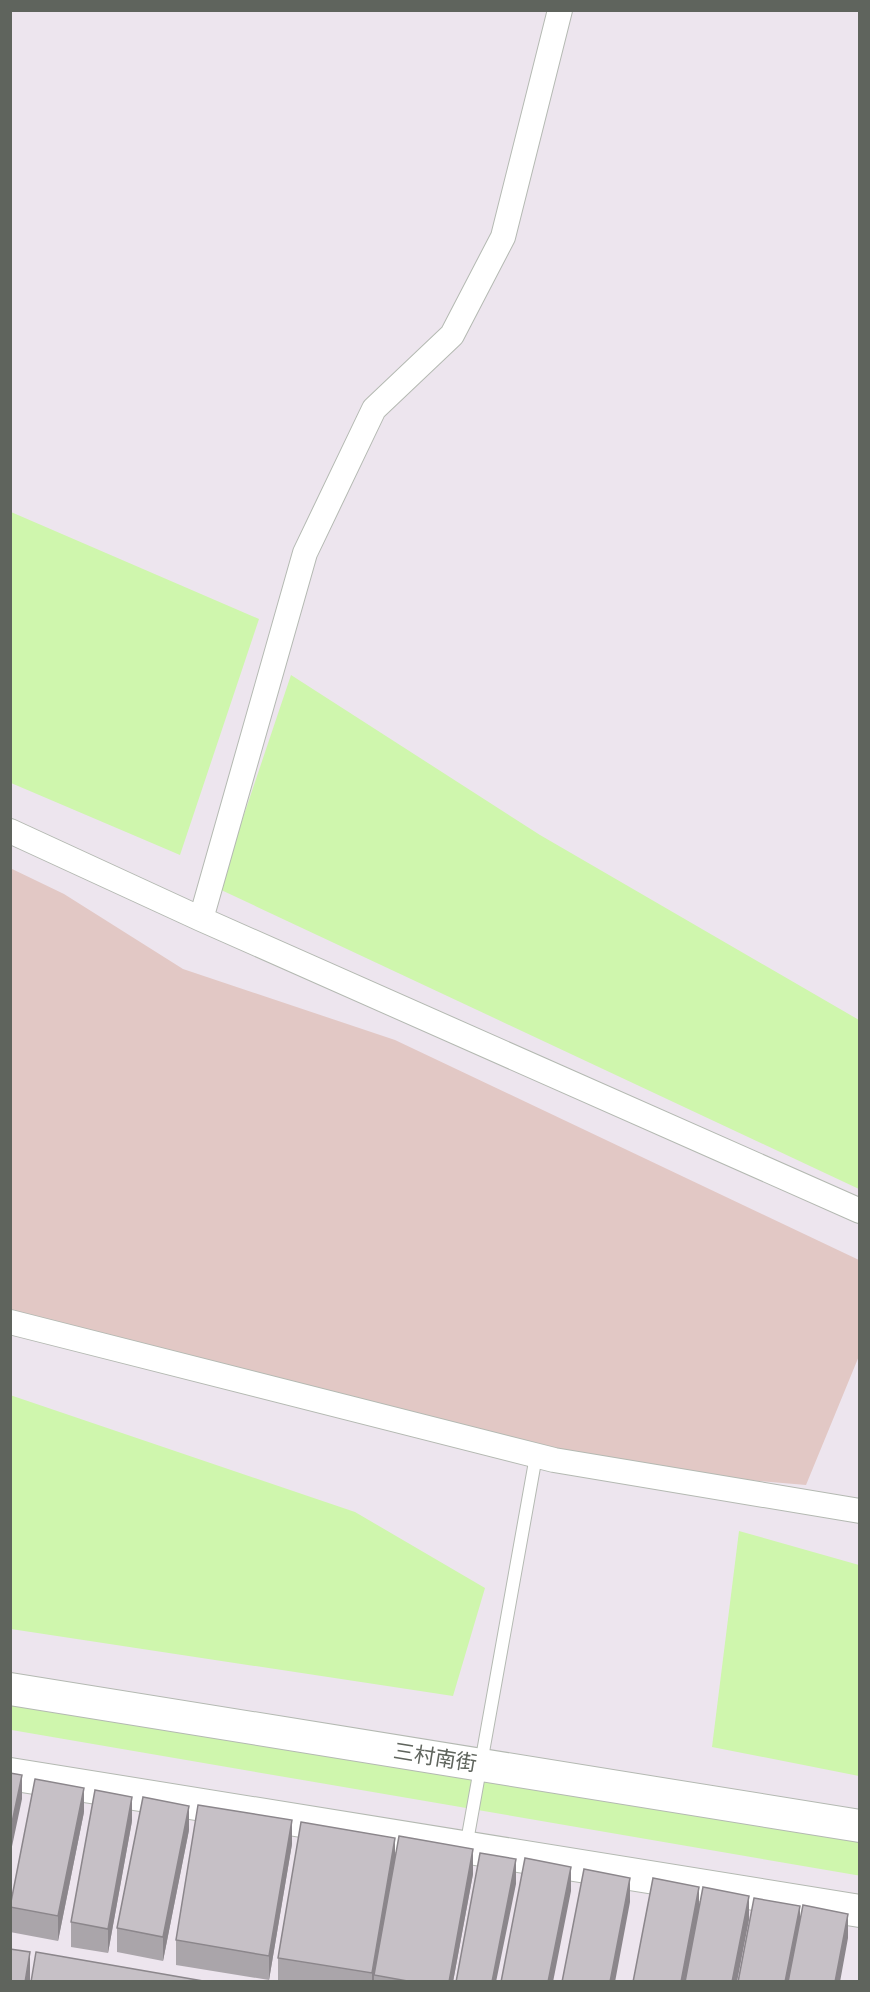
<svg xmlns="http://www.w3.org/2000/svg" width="870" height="1992" font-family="'Alegreya Sans','Noto Sans SC',sans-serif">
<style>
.green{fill:#e2c8c5}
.water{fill:#cff6ad}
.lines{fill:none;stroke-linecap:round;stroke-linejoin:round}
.canal{stroke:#cff6ad;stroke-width:33}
.service-casing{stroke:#b4b9b2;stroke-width:14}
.minor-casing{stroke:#b4b9b2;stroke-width:26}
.tertiary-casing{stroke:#b4b9b2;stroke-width:34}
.service{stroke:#fff;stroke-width:12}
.minor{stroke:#fff;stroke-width:24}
.tertiary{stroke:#fff;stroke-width:32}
.wall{fill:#aaa5aa}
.shaded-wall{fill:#8b868b}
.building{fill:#c6c0c6;stroke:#8b868b;stroke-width:1.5}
.labels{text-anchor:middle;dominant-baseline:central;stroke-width:4.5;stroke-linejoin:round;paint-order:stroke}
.street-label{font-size:21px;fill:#5f645d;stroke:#fff}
</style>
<rect width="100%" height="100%" fill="#ede5ee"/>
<path class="green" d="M10 868 64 894 183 969 395 1040 859 1260V1356L806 1485 503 1460 11 1334Z"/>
<path class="water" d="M11 512 259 619 180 855 11 783Z
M291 675 540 835 859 1020V1189L219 889Z
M10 1395 355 1512 485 1588 453 1696 11 1629Z
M739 1531 859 1565V1776L712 1747Z"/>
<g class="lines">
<path class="canal" d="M10 1713 860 1859"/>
<g class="service-casing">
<path id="service" d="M466 1847 536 1456"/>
</g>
<g class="minor-casing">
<path id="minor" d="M10 831 201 919 860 1211
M201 919 305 553 374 409 452 335 503 237 560 10
M10 1322 554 1460 860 1511"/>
</g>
<g class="tertiary-casing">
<path id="tertiary" d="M10 1689 860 1826
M10 1774 860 1911"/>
</g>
<use href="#service" class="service"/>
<use href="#minor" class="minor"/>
<use href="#tertiary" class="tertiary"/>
</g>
<path class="wall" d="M84 1812 58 1941 10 1932V1907Z
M132 1821 108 1953 71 1947V1922Z
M189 1830 163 1961 117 1952V1928Z
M292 1844 269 1980 176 1965V1940Z
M395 1859 473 1874 453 1982H278V1958Z"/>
<path class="shaded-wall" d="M22 1775V1799L10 1856V1832Z
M84 1788V1812L58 1941V1916Z
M132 1797V1821L108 1953V1929Z
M189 1806V1830L163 1961V1937Z
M292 1820V1844L269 1980V1956Z
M395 1838V1862L374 1975V1982H372V1973Z
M473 1849V1874L453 1982H449Z
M516 1859V1884L496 1982H492Z
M571 1867V1891L553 1982H548Z
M630 1878V1902L615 1982H610Z
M699 1887V1911L685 1982H681Z
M749 1896V1920L737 1982H732Z
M800 1906V1931L790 1982H785Z
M848 1914V1938L840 1982H835Z
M30 1952V1982H25Z"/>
<path class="building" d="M10 1773 22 1775 10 1832Z
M35 1779 84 1788 58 1916 10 1907Z
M95 1790 132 1797 108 1929 71 1922Z
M143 1797 189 1806 163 1937 117 1928Z
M198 1805 292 1820 269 1956 176 1940Z
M301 1822 395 1838 372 1973 278 1958Z
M399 1836 473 1849 449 1982H413L374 1975Z
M480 1853 516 1859 492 1982H456Z
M525 1858 571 1867 548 1982H501Z
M584 1869 630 1878 610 1982H562Z
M653 1878 699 1887 681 1982H633Z
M703 1887 749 1896 732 1982H685Z
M754 1898 800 1906 785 1982H738Z
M803 1905 848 1914 835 1982H788Z
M10 1949 30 1952 25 1982H10Z
M36 1952 209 1982H31Z"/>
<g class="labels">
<g class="street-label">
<text transform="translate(435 1758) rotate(9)">三村南街</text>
</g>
</g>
<rect width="870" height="1992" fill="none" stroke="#5f645d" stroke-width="24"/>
</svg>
